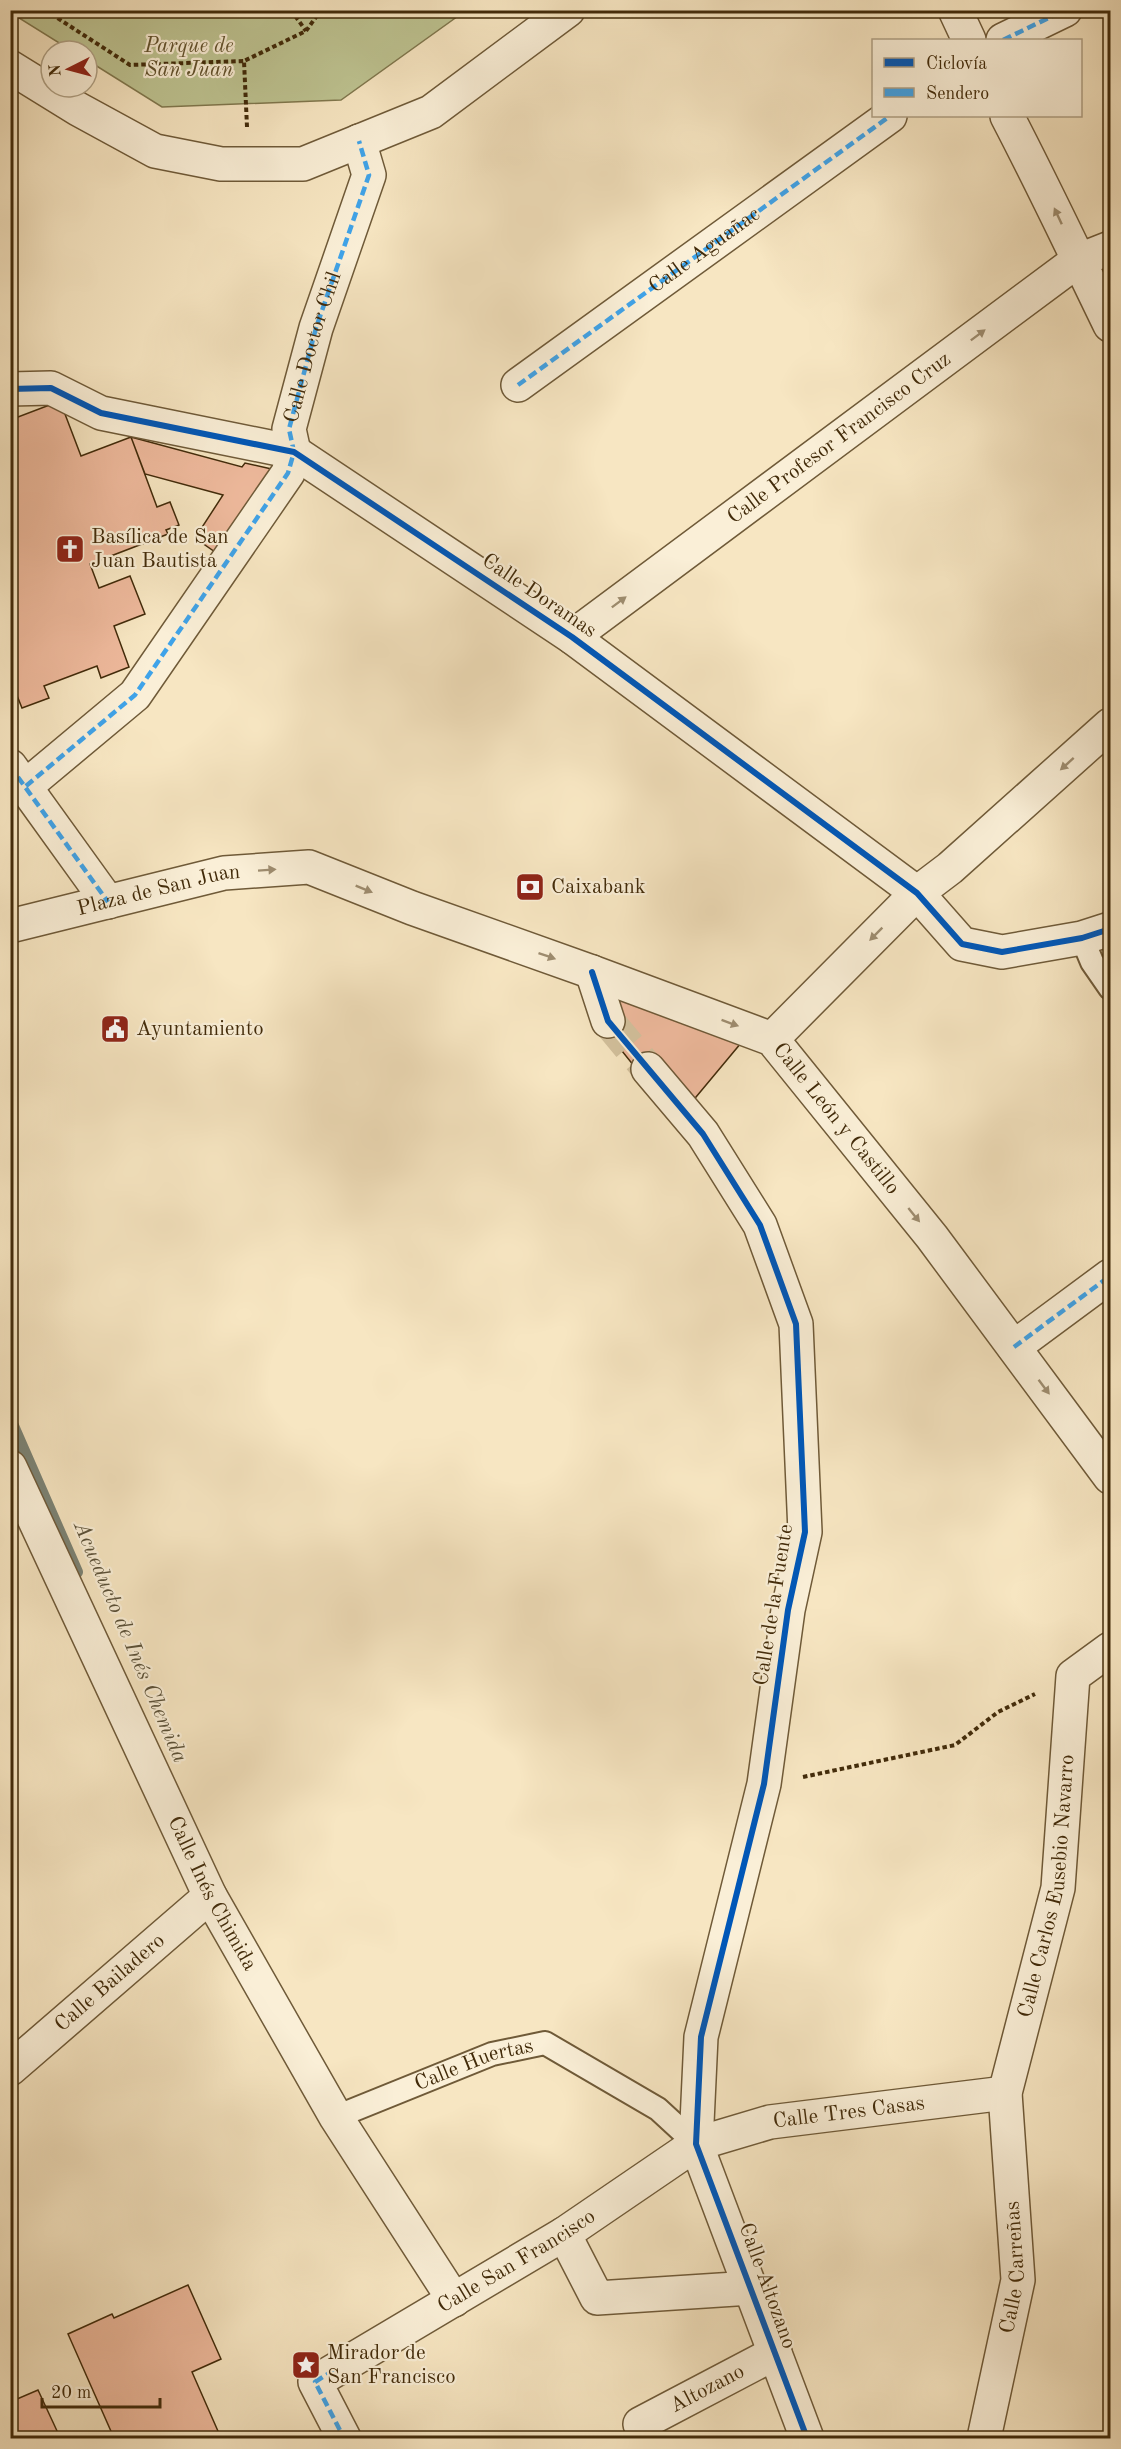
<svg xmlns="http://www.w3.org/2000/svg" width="1121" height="2449" font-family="'Old Standard TT',serif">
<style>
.green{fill:#bec492;stroke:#80784e;stroke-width:1.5}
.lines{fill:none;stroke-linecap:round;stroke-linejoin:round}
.stream{stroke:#7b8375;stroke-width:12}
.building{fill:#eeb99c;stroke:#422b0a;stroke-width:1.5}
.street-tunnel{stroke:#d3c19d;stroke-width:33;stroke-dasharray:33 16;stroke-linecap:butt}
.lane-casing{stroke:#6f5a38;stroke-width:26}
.street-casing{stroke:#6f5a38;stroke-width:36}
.path{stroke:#422b0a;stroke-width:4;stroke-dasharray:4.5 3;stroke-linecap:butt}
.lane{stroke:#faefd7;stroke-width:22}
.street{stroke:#faefd7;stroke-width:33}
.quiet{stroke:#3fa3e9;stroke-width:4.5;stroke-dasharray:9 4.5;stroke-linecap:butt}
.cycleway-casing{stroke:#faefd7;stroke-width:10}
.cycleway{stroke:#0057b8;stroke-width:6}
.oneway{fill:#9e8d70}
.labels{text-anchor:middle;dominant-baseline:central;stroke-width:4.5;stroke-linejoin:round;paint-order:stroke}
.park-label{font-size:21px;font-style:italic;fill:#61512c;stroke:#faefd7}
.street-label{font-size:21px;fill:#422b0a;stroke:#faefd7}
.poi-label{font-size:21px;fill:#422b0a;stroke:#faefd7;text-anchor:start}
.water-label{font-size:22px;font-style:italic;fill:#5a5037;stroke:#faefd7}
</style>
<rect width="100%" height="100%" fill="#f7e6c2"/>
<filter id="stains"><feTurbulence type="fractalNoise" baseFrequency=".00333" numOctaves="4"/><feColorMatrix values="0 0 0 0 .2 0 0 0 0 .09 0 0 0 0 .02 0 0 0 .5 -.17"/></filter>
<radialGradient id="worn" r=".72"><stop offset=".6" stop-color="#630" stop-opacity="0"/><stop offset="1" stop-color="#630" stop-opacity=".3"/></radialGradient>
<path class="green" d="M10 11 11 10 465 11 341 100 162 107 87 60V51H72L11 13Z"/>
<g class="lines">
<path class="stream" d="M10 1419 77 1572"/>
</g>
<path class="building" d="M60 401 81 456 131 437 157 507 170 502 179 525 166 530 168 534 90 564 99 588 130 576 145 614 114 626 129 667 101 678 97 666 44 686 49 698 22 708 10 678V420Z
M131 437 242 467 245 463 276 470 218 554 195 538 223 495 145 474Z
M620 995 741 1043 691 1103 642 1076 602 1026 613 1016Z
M188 2285 221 2359 192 2372 221 2438H114L68 2334 112 2314 114 2318Z
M38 2390 58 2433 46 2438H10V2402Z"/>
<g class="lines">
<path class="street-tunnel" d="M608 1021 648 1069"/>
<g class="lane-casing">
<g id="lane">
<path d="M1082 938 1092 962 1110 988"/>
<path id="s1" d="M336 2117 492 2054 545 2043 658 2109 696 2144"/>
</g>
</g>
<g class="street-casing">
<g id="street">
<path d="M955 10 969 40"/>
<path d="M1003 40 1065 10"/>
<path d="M10 67 78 109 155 151 221 164H303L431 112 568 10"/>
<path d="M1007 116C1043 185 1076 255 1110 325"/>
<path id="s2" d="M518 385 890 116"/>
<path d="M10 389 51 388 101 413 294 452 572 637 917 893 962 944 1002 952 1082 938 1110 929"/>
<path id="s3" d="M572 637 1077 261 1110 248"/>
<path d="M10 766 108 902"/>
<path d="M26 786 135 695 288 473 294 452 289 429 316 328 369 175 359 141"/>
<path id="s4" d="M10 926 224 873 309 867 412 908 592 972 772 1039 932 1237 1110 1477"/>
<path d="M592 972 608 1021"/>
<path d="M772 1039 917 893 950 868 1110 725"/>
<path d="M648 1069 703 1134 760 1225 796 1324 805 1532 788 1610 764 1784 701 2037 696 2144 807 2438"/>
<path d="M1014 1347 1110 1276"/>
<path id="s5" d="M10 1467 210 1896 336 2117 454 2300"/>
<path id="s6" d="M10 2069 210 1896"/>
<path d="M564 2234 597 2298 751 2288"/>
<path id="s7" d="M640 2424 775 2353"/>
<path id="s8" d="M344 2438 315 2382 564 2234 696 2144 770 2122 1005 2093"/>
<path id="s9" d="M984 2438 1018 2280 1005 2093 1058 1888 1073 1676 1110 1649"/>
</g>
</g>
<path class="path" d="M45 10 130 65 244 61
M291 10 306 31
M247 127 244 61 306 31 321 10
M803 1777 955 1745 998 1712 1035 1694"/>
<use href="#lane" class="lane"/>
<use href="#street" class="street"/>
<g class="quiet">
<path d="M1003 40 1065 10"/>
<path d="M518 385 890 116"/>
<path d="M10 766 108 902"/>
<path id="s10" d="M26 786 135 695 288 473 294 452 289 429 316 328 369 175 359 141"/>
<path d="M1014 1347 1110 1276"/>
<path d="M334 2370 315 2382 344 2438"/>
</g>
<g class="cycleway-casing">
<path id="cycleway" d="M10 389 51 388 101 413 294 452 572 637 917 893 962 944 1002 952 1082 938 1110 929
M592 972 608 1021 703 1134 760 1225 796 1324 805 1532 788 1610 764 1784 701 2037 696 2144 807 2438"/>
</g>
<use href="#cycleway" class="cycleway"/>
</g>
<defs><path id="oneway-solid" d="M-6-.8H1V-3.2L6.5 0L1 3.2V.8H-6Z" transform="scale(1.5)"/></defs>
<g class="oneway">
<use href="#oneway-solid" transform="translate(1058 216) rotate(-115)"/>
<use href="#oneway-solid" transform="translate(978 335) rotate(-37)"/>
<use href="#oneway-solid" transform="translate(619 602) rotate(-37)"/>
<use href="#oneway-solid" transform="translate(1067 764) rotate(138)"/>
<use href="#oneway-solid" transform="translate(267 870) rotate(-4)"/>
<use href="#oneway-solid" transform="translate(364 889) rotate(22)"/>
<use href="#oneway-solid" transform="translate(876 934) rotate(135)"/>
<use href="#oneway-solid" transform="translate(547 956) rotate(19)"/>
<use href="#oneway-solid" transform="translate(730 1023) rotate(20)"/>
<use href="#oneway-solid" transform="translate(914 1215) rotate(51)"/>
<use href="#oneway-solid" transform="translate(1044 1387) rotate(53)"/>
</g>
<defs>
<g id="church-square" transform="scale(1.5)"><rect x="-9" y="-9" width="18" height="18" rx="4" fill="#8f2418" stroke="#faefd7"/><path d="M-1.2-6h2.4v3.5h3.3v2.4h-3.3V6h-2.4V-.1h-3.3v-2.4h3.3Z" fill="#fff"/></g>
<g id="bank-square" transform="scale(1.5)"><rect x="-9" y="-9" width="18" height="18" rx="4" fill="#8f2418" stroke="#faefd7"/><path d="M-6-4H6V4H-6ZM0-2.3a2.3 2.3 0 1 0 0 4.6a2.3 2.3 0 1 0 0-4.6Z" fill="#fff"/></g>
<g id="civic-square" transform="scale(1.5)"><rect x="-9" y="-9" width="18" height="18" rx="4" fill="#8f2418" stroke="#faefd7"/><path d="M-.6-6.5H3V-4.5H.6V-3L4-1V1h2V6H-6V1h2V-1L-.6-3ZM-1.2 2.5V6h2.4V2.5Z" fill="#fff"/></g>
<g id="sight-square" transform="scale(1.5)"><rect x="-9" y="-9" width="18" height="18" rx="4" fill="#8f2418" stroke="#faefd7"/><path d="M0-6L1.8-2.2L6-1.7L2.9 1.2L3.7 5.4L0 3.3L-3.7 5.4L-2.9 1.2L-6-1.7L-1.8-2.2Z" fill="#fff"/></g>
</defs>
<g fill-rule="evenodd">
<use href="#church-square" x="70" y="549"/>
<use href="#bank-square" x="530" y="887"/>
<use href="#civic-square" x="115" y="1029"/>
<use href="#sight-square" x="306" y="2365"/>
</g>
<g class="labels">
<g class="park-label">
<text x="189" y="46">Parque de<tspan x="189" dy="24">San Juan</tspan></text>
</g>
<g class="street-label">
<text stroke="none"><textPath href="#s2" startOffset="230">Calle Aguañac</textPath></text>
<text stroke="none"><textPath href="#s10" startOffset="542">Calle Doctor Chil</textPath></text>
<text stroke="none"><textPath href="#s3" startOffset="333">Calle Profesor Francisco Cruz</textPath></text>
<text transform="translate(539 596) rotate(34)">Calle Doramas</text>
<text stroke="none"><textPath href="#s4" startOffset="153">Plaza de San Juan</textPath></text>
<text stroke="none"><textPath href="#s4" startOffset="902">Calle León y Castillo</textPath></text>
<text transform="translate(774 1605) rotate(-81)">Calle de la Fuente</text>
<text stroke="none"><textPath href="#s9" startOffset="561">Calle Carlos Eusebio Navarro</textPath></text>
<text stroke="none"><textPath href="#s5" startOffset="472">Calle Inés Chimida</textPath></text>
<text stroke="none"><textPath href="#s6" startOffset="132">Calle Bailadero</textPath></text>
<text stroke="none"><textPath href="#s1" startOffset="148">Calle Huertas</textPath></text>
<text stroke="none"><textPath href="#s8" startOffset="669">Calle Tres Casas</textPath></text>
<text stroke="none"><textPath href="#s8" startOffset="298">Calle San Francisco</textPath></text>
<text stroke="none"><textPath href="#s9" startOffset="174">Calle Carreñas</textPath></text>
<text transform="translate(767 2286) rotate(70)">Calle Altozano</text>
<text stroke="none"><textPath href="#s7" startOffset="76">Altozano</textPath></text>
</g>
<g class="poi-label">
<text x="91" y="537">Basílica de San<tspan x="91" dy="24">Juan Bautista</tspan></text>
<text x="551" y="887">Caixabank</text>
<text x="136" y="1029">Ayuntamiento</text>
<text x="327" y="2353">Mirador de<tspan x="327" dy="24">San Francisco</tspan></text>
</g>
<g class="water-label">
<text transform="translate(130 1642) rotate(67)">Acueducto de Inés Chemida</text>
</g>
</g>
<rect width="1121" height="2449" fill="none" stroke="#f7e6c2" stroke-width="36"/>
<rect x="12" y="12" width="1097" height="2425" fill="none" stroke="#422b0a" stroke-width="3"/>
<rect x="18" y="18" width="1085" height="2413" fill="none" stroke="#422b0a" stroke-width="1.5"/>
<rect x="872" y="39" width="210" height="78" fill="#faefd7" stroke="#b0a185" stroke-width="1.5"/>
<rect x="884" y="58" width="30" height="9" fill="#0057b8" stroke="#b0a185" stroke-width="1.5"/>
<text x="926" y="69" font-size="18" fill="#422b0a">Ciclovía</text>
<rect x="884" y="88" width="30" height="9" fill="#3fa3e9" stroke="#b0a185" stroke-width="1.5"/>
<text x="926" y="99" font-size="18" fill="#422b0a">Sendero</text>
<g transform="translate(69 69) rotate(264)"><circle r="28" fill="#faefd7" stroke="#b0a185" stroke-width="1.5"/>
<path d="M0-4.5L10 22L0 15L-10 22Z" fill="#8f2418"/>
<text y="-9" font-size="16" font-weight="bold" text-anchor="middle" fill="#422b0a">N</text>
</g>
<path d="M42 2398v9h118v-9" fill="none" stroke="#422b0a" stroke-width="3"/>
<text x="51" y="2398" font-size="18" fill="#422b0a" stroke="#faefd7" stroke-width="4.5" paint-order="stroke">20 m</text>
<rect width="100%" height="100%" filter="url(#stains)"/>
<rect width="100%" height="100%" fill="url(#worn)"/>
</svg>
